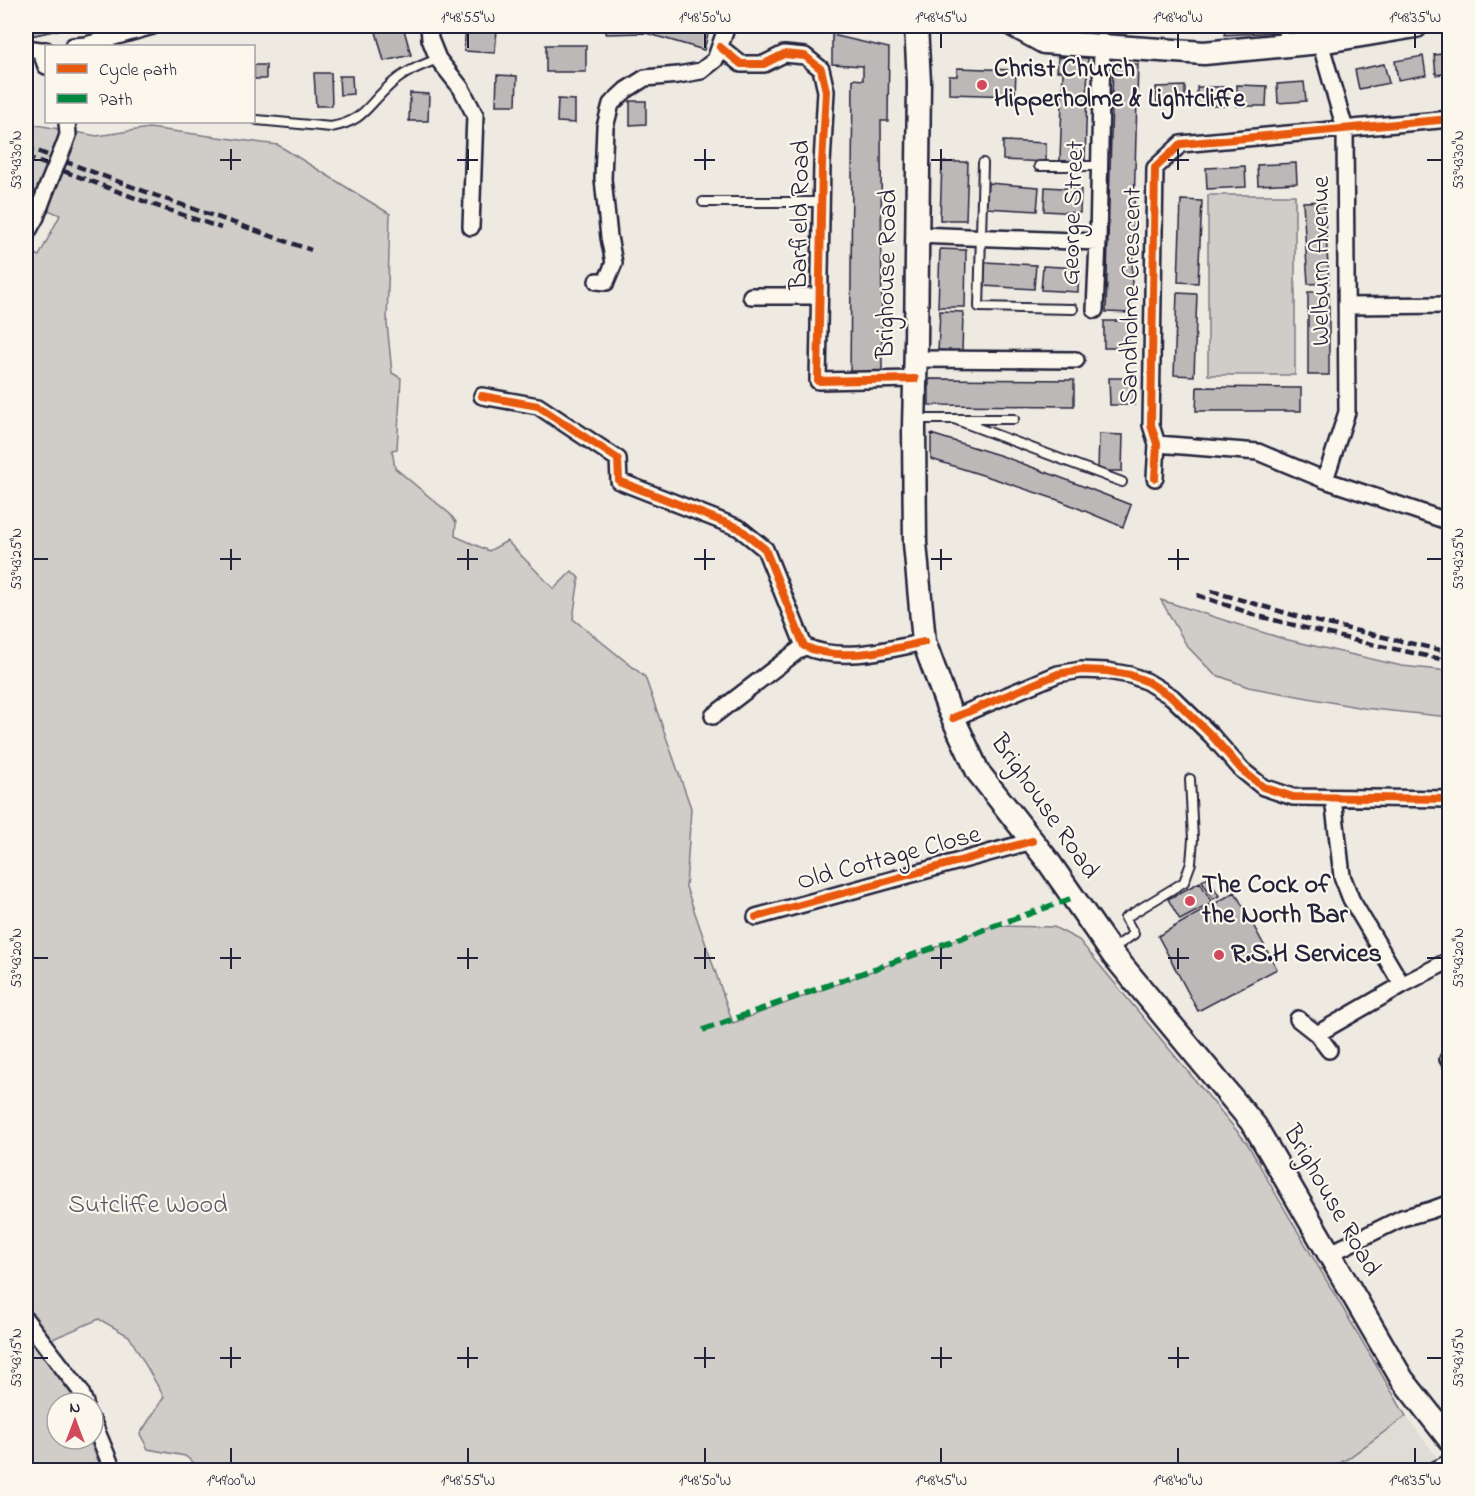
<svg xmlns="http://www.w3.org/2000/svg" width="1475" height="1496" font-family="'Indie Flower',sans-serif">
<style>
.built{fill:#dfdbd5}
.green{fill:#d0cdc9;stroke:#797882;stroke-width:1.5}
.building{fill:#bcb8b8;stroke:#22223b;stroke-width:1.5}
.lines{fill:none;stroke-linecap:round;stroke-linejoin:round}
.service-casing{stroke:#22223b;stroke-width:12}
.minor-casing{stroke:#22223b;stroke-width:20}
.primary-casing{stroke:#22223b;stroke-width:27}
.service{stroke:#fbf7ec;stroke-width:8}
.minor{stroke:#fbf7ec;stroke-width:15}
.primary{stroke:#fbf7ec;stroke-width:22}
.rail{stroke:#22223b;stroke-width:4.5;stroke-dasharray:9 4.5;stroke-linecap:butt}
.minor-bridge-casing{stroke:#22223b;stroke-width:20;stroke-linecap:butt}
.minor-bridge{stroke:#fbf7ec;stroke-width:15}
.quiet{stroke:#00873e;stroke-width:6;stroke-dasharray:12 6;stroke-linecap:butt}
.cycleway-casing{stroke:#fbf7ec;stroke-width:11}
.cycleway{stroke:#e8590c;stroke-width:8}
.ticks{fill:none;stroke:#22223b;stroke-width:2}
.poi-dot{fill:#d1495b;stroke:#fbf7ec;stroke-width:2}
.labels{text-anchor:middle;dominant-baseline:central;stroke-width:4.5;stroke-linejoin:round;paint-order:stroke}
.poi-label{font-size:26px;font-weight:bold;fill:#22223b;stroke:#fbf7ec;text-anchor:start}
.street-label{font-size:26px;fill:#22223b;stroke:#fbf7ec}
.park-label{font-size:26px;fill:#565566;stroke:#fbf7ec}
.neatline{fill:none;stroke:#22223b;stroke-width:2}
.ticks-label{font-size:15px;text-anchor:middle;fill:#22223b}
</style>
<rect width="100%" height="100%" fill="#eeeae2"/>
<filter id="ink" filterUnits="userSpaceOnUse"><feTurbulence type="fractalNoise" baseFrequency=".0167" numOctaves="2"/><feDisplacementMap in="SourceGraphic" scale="12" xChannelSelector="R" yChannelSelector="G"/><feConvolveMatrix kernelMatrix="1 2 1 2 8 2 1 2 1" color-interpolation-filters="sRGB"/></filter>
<g filter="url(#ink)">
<path class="built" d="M1406 1416 1447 1470H1328L1347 1459Z"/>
<path class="green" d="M26 123 97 136 149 128 278 145 390 214 387 323 392 373 401 378 397 449 392 450 395 468 450 514 456 522 455 536 489 551 507 541 554 589 572 571 579 578 573 619 645 677 691 808 686 887 733 1023 992 926 1054 927 1079 940 1247 1143 1274 1191 1406 1416 1347 1459 1328 1470H203L185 1456 148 1449 140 1434 164 1397 129 1336 99 1319 36 1346 72 1395 75 1403H57V1439H89L102 1470H26V250L39 256 60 215 26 200Z
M1208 195H1295V375H1208Z
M1161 600 1284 639 1402 666 1449 671V717L1363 708 1248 687 1214 674 1187 646Z"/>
<path class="building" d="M26 26H76L26 37Z
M383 26H403L411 55 384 61 375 28Z
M606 26H710L704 50 646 33 606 34Z
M1224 26H1276V32L1225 35Z
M466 27 497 29 495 53 464 51Z
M832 35 889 48 888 121H881L882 371 850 373 853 79 863 80V66L832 64Z
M546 45H586V72H546Z
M1450 53V73L1436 75 1434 55Z
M1423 56 1426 75 1398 80 1395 61Z
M1058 57 1088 58 1085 162 1060 161 1063 71H1057Z
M1113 64H1138L1131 313 1106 312Z
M1384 64 1389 83 1359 89 1355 70Z
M254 65H266V79H254Z
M957 68 1016 70 1015 96 949 94V76H957Z
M314 73H331L332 106H316Z
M497 75 517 76 516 105H496Z
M339 76H352L353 94 340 95Z
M1304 82 1306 101 1278 103 1277 84Z
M1237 85 1267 86 1266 106H1237Z
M1185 86V105L1157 106 1156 87Z
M1197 87H1227V106H1197Z
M410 93 429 94 428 121H409Z
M558 99 575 100V123L557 122Z
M630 101H646V124L630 125Z
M1003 141 1046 143V162L1003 160Z
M942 162H968L966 220H940Z
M1296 163 1297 183 1258 185 1257 165Z
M1245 166 1246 187 1207 189 1206 168Z
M988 183 1039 187 1037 211 986 208Z
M1045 187 1081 189 1080 213 1044 211Z
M1181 200 1202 201 1198 283 1178 282Z
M1324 201 1329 283 1308 284 1303 202Z
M940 249 966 250 965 307H938Z
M985 262 1036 265 1034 289 983 286Z
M1043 266 1079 268 1078 292 1041 290Z
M1308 292H1329V375H1308Z
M1177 293 1197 294 1194 376 1174 375Z
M940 311 963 312 962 353 938 352Z
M1104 321H1128L1129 348H1104Z
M1109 378H1133L1134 405H1110Z
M929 379 1074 380V406L929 405Z
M1197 387 1301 388V411H1196Z
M931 434 1002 456 1067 480 1131 505 1123 527 1061 501 995 479 931 459Z
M1099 434 1123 435 1122 471H1098Z
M1208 877 1219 896 1213 899 1202 881Z
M1200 882 1212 903 1180 920 1168 899Z
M1235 892 1277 969 1198 1011 1158 936Z"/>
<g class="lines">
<g class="service-casing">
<path id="service" d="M1284 42V26
M257 120 331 127C364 121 366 107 388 87 402 73 419 66 438 59
M983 163 979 307 1073 309
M1039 166H1100
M703 202H821
M915 419H1014
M954 419 1122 482
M1111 950 1134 934 1125 918 1184 882 1191 863 1193 839 1190 779
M1426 1470 1450 1458"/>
</g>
<g class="minor-casing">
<path id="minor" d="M429 26 430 39 438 59 461 88 475 115 471 227
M1320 42 1345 129 1347 412 1325 480
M73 46 86 45 153 26
M720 47 741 64H764L784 54 805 56 821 69 826 91 822 164 818 381 915 379
M26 48 40 50H46
M40 50 46 66
M64 146 68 135 67 122
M26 235 36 217 46 190
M917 235 1098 242
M597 281 606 282 614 263 609 237 603 179 605 127 611 104 626 90 645 78 678 75 701 71 715 60 727 26
M751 296H820
M1347 306 1450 305
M1095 310 1098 242 1102 46
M916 359 1076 360
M482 396 538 406 618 459 619 481 739 528 765 549 804 646C840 663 887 650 924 642
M1157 444 1258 452 1325 480 1450 522
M1155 478 1157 444 1151 425 1155 168 1181 144 1450 119
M713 716 804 646
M953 718 1058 674 1081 670 1107 671 1130 675 1146 681 1172 697 1212 736 1242 770 1263 787 1293 797 1450 799
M1333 798 1342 876 1351 899 1402 985
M756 917 1032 841
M1298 1019 1317 1034 1329 1050
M1317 1034 1402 985 1450 960
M1448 1059 1450 1062
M1329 1254 1402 1218 1431 1210 1450 1203
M26 1320 80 1390 85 1403
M93 1422 113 1470"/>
</g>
<g class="primary-casing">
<path id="primary" d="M916 26 919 82 916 342 914 428 915 543 924 642 948 707 978 772 1048 861 1114 956 1255 1126 1402 1379 1450 1440
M1015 26 1044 42 1204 53 1320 42 1416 26"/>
</g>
<use href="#service" class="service"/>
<use href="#minor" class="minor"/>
<use href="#primary" class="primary"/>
<path class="rail" d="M26 147 157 196 311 250
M26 157 154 205 221 228
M1211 591 1310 620 1440 650
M1197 595 1258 616 1353 640 1450 661"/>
<g class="minor-bridge-casing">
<path id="minor-bridge" d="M46 190 64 146"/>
</g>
<use href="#minor-bridge" class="minor-bridge"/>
<path class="quiet" d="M703 1030 1073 898"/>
<g class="cycleway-casing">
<path id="cycleway" d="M720 47 741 64H764L784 54 805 56 821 69 826 91 822 164 818 381 915 379
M482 396 538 406 618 459 619 481 739 528 765 549 804 646C840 663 887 650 924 642
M1155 478 1157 444 1151 425 1155 168 1181 144 1450 119
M953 718 1058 674 1081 670 1107 671 1130 675 1146 681 1172 697 1212 736 1242 770 1263 787 1293 797 1450 799
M756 917 1032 841"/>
</g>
<use href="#cycleway" class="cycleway"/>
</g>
</g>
<path class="ticks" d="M468 33V48M705 33V48M941 33V48M1178 33V48M1415 33V48M231 149V170M468 149V170M705 149V170M941 149V170M1178 149V170M33 160H48M220 160H241M457 160H478M694 160H715M931 160H952M1168 160H1189M1427 160H1442M231 549V570M468 549V570M705 549V570M941 549V570M1178 549V570M33 559H48M220 559H241M457 559H478M694 559H715M931 559H952M1168 559H1189M1427 559H1442M231 948V969M468 948V969M705 948V969M941 948V969M1178 948V969M33 958H48M220 958H241M457 958H478M694 958H715M931 958H952M1168 958H1189M1427 958H1442M231 1347V1368M468 1347V1368M705 1347V1368M941 1347V1368M1178 1347V1368M33 1358H48M220 1358H241M457 1358H478M694 1358H715M931 1358H952M1168 1358H1189M1427 1358H1442M231 1448V1463M468 1448V1463M705 1448V1463M941 1448V1463M1178 1448V1463M1415 1448V1463"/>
<g class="poi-dot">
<circle cx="982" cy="85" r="6"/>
<circle cx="1190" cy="901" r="6"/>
<circle cx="1219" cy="955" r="6"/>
</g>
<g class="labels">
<g class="poi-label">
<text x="994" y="70">Christ Church<tspan x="994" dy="30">Hipperholme &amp; Lightcliffe</tspan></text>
<text x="1202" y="886">The Cock of<tspan x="1202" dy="30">the North Bar</tspan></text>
<text x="1231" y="955">R.S.H Services</text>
</g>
<g class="street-label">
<text transform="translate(1074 213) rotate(-88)">George Street</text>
<text transform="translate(801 215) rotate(-89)">Barfield Road</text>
<text transform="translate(1322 261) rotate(-90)">Welburn Avenue</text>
<text transform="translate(888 274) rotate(-89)">Brighouse Road</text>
<text transform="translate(1132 296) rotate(-89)">Sandholme Crescent</text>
<text transform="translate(1044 807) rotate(55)">Brighouse Road</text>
<text transform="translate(889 859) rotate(-15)">Old Cottage Close</text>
<text transform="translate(1331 1201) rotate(60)">Brighouse Road</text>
</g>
<g class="park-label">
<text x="148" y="1206">Sutcliffe Wood</text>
</g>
</g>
<rect width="1475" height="1496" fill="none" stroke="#fbf7ec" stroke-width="66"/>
<rect x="45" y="45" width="210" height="78" fill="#fbf7ec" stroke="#a4a2a5" stroke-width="1.5"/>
<rect x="57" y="64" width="30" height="9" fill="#e8590c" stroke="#a4a2a5" stroke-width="1.5"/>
<text x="99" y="75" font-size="18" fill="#22223b">Cycle path</text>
<rect x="57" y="94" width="30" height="9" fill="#00873e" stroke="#a4a2a5" stroke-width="1.5"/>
<text x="99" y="105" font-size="18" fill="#22223b">Path</text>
<g transform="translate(75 1421)"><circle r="28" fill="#fbf7ec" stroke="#a4a2a5" stroke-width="1.5"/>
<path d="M0-4.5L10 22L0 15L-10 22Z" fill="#d1495b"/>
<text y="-9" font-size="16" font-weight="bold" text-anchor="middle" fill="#22223b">N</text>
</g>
<rect x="33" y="33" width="1409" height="1430" class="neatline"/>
<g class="ticks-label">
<text x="468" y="22">1°48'55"W</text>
<text x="705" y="22">1°48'50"W</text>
<text x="941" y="22">1°48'45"W</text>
<text x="1178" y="22">1°48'40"W</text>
<text x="1415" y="22">1°48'35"W</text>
<text transform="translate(16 160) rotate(-90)" y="5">53°43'30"N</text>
<text transform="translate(1458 160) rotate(-90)" y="5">53°43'30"N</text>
<text transform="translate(16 559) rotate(-90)" y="5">53°43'25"N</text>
<text transform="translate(1458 559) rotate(-90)" y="5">53°43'25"N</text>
<text transform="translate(16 958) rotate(-90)" y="5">53°43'20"N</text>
<text transform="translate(1458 958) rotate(-90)" y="5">53°43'20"N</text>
<text transform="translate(16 1358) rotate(-90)" y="5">53°43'15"N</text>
<text transform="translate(1458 1358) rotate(-90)" y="5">53°43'15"N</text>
<text x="231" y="1485">1°49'00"W</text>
<text x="468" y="1485">1°48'55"W</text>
<text x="705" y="1485">1°48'50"W</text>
<text x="941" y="1485">1°48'45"W</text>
<text x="1178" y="1485">1°48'40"W</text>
<text x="1415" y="1485">1°48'35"W</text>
</g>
</svg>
